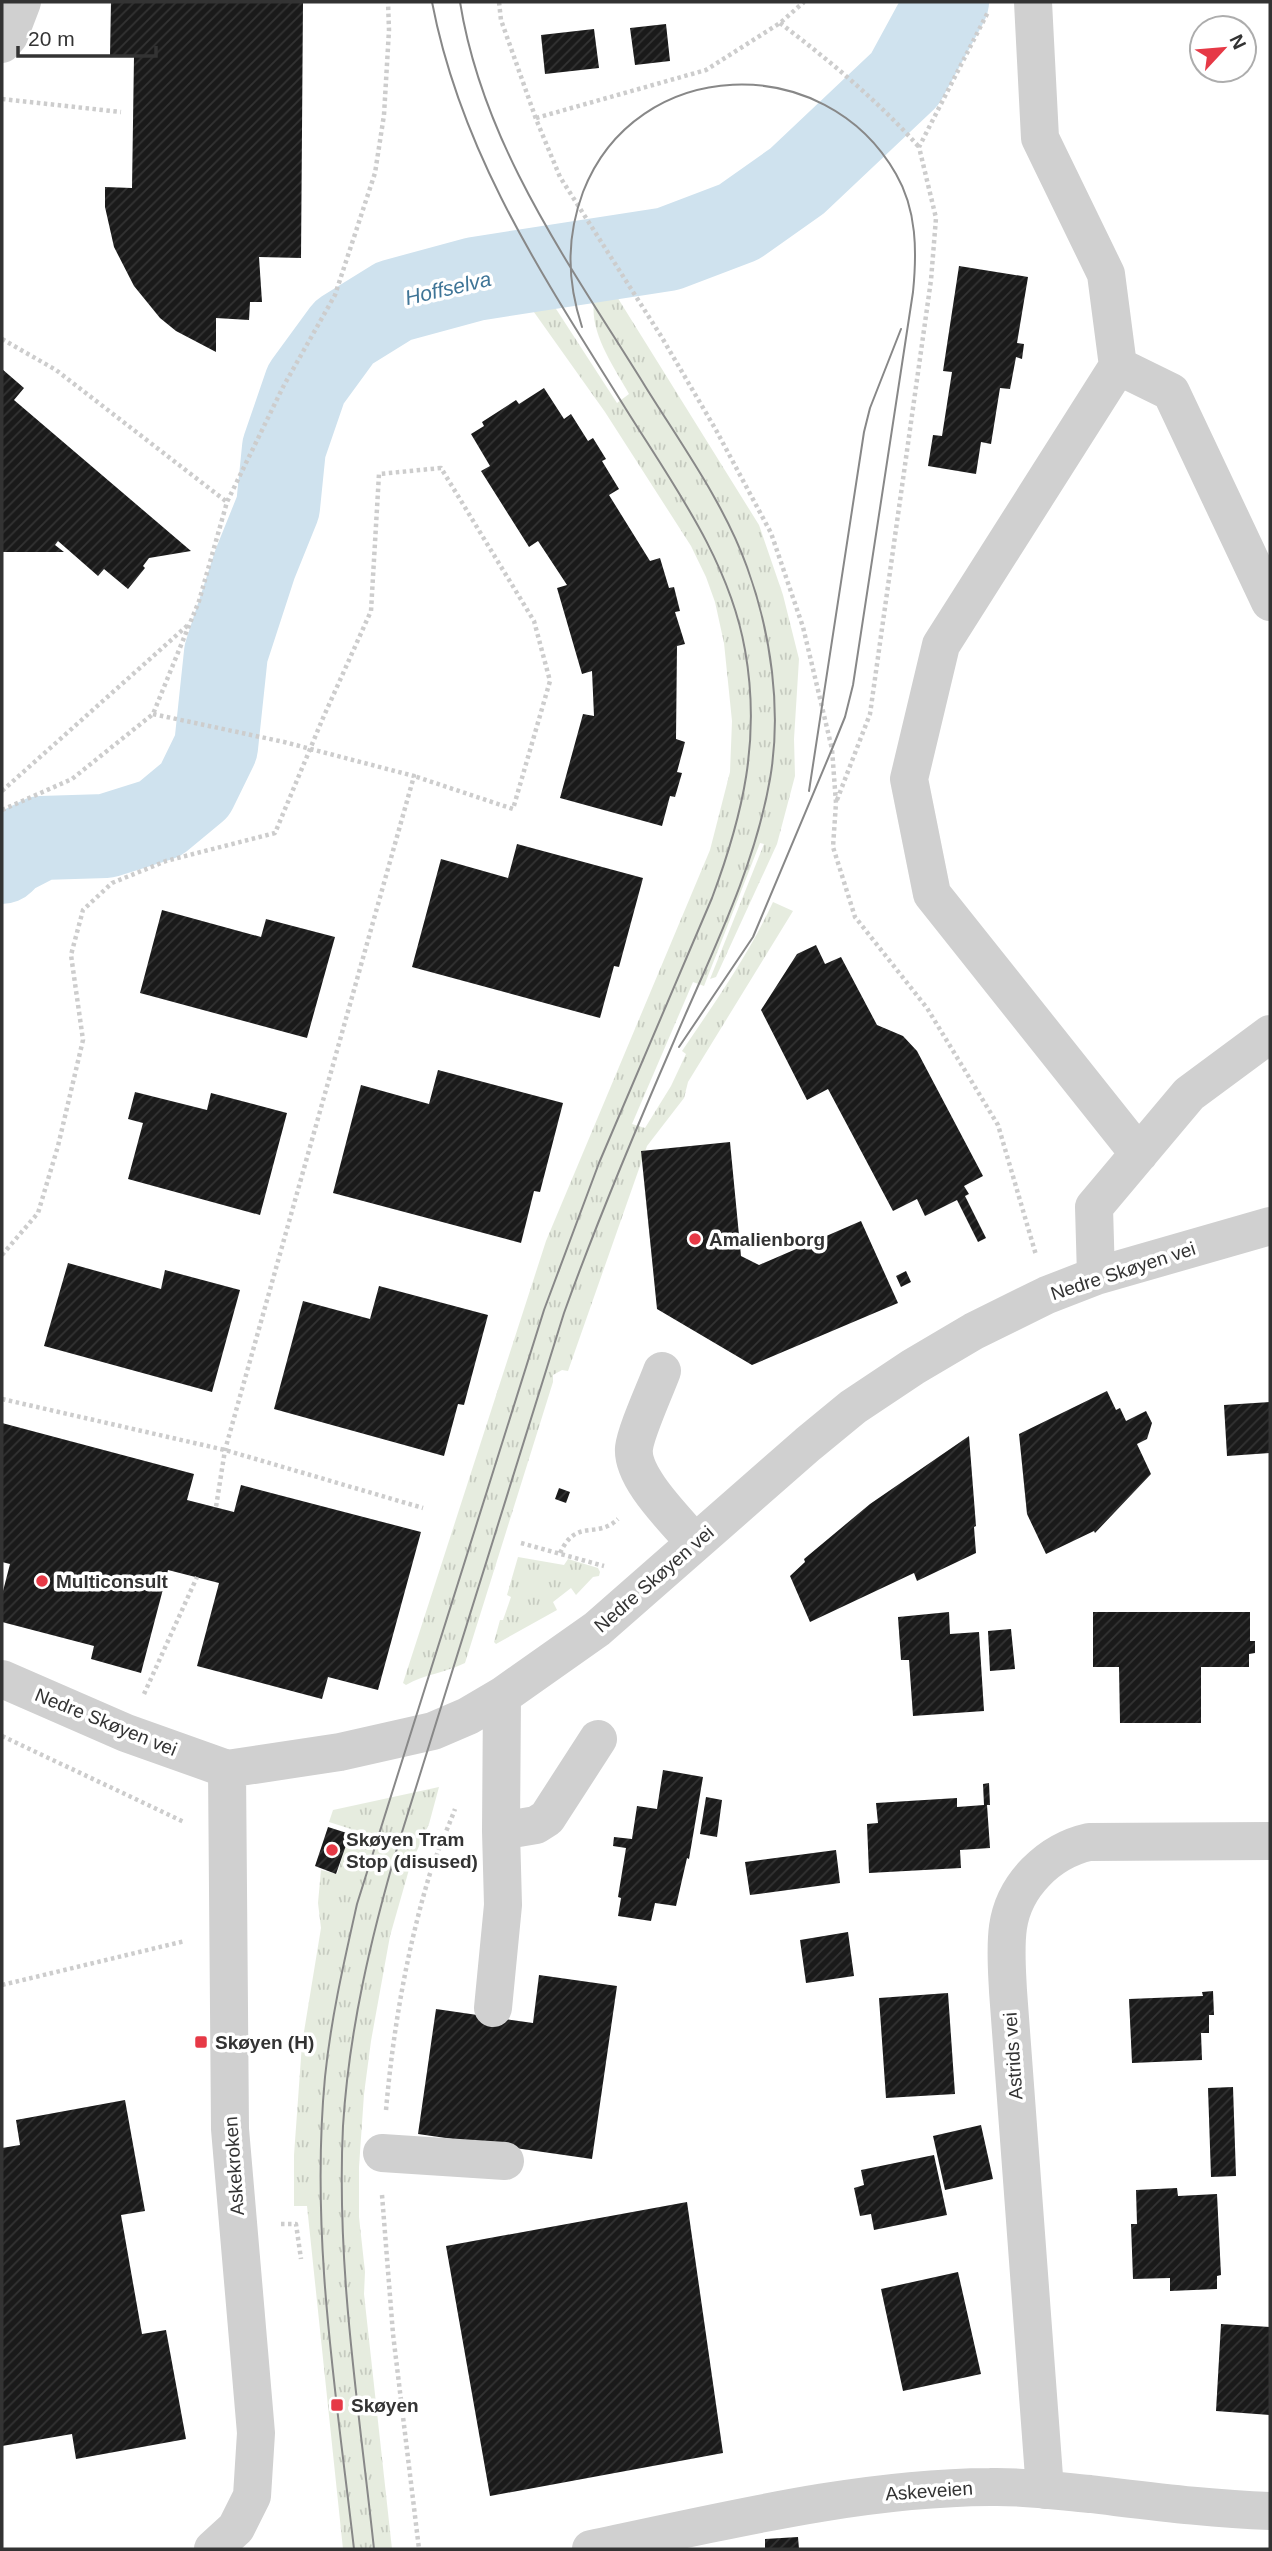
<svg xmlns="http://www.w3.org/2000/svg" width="1272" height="2551" font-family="Arial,sans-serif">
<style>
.grass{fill:url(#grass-tufts)}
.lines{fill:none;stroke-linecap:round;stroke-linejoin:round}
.river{stroke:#cfe2ee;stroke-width:84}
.building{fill:url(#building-hatch)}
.path{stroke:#cdcdcd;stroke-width:4.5;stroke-dasharray:3.5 3.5;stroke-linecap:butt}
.minor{stroke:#d0d0d0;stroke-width:38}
.tram{stroke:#888;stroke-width:2}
.poi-dot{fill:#e63946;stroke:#fff;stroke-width:2.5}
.labels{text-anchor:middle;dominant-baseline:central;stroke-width:7;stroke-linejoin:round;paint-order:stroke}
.poi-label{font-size:19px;font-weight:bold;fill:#333;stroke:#fff;text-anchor:start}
.street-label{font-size:19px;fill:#333;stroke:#fff}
.water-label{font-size:21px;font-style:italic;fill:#3f7597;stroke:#fff}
</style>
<defs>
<pattern id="grass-tufts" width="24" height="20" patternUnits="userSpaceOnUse" patternTransform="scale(1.75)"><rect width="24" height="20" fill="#e6ecdf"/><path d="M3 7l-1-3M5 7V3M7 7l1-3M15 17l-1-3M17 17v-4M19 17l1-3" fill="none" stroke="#c6cbc0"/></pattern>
<pattern id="building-hatch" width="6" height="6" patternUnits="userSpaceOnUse" patternTransform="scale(1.75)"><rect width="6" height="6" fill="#1a1a1a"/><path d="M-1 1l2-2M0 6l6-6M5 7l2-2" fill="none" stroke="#333"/></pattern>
</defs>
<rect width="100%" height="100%" fill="#fff"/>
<path class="grass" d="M596 263 759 525 783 595 799 659 794 739 795 776 777 844 716 977 710 979 764 844 760 843 704 986 693 982 632 1124 645 1128 671 1086 686 1054 682 1051C715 1002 748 956 773 902L793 911 688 1082 684 1098 647 1146 568 1371 562 1370 553 1375V1382L465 1663C445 1673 425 1674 406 1685L403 1683 546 1241 710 850 730 772 732 721 724 643 715 602 706 577 691 546 605 412 519 291 536 278 617 403 629 394C613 365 587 330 595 296L588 284 595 279 591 267Z
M518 1557 564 1565 568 1559 598 1568 600 1572 599 1576 593 1577 576 1595 571 1588 553 1602 557 1610 496 1644 494 1642 500 1620H503L511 1597 507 1595Z
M439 1787 429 1824 410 1866 390 1936 371 2041 364 2094 359 2167V2217L365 2272 364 2294 392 2549H343L307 2206H294V2155L302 2044 321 1928 318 1903 321 1870 337 1874 351 1829 329 1822 333 1810Z"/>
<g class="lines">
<path class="river" d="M2 862 10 854 41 838 106 836 160 819 195 790 216 747 226 653 255 564 278 507 284 448 306 384 344 332 394 301 475 279 668 249 739 222 797 181 905 79 947 2"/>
</g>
<path class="building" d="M111 2H303L301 258 259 257 262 302H250L249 320 216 318V352L176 331 160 318 134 286 114 247 105 207V187L132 188 134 56H110Z
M666 24 670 61 635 65 630 28Z
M594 29 599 68 545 74 541 35Z
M959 266 1028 277 1017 343 1024 344 1022 359 1016 357 1010 389 1000 388 991 444 981 442 976 474 928 466 933 435 942 436 952 372 943 371Z
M2 369 24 388 14 400 191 551 149 558 143 566 145 568 128 589 104 569 98 576 58 541 55 545 64 552H2Z
M544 388 564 419 571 414 588 441 593 438 606 459 602 461 619 489 609 495 650 561 660 558 669 588 674 587 680 611 675 612 685 644 677 646 676 739 685 742 677 772 682 773 675 797 670 796 662 826 560 798 583 714 594 716 592 671 582 674 557 588 567 585 538 541 529 547 481 471 490 466 471 434 484 426 482 422 516 400 519 404Z
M517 844 643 878 619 967 614 966 600 1018 412 967 441 859 508 878Z
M162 910 261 937 266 919 335 937 307 1038 140 993Z
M816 945 825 964 841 957 877 1025 903 1036 917 1051 983 1176 964 1186 969 1194 965 1196 986 1238 978 1242 957 1200 925 1216 917 1199 893 1211 828 1089 807 1100 761 1010 797 954Z
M438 1070 563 1103 540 1192 534 1191 521 1243 333 1193 361 1085 429 1104Z
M135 1092 207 1110 211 1093 287 1113 260 1215 128 1179 143 1123 128 1119Z
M730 1142 741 1256 759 1265 861 1221 898 1303 752 1365 657 1309 641 1151Z
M68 1263 161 1289 165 1270 240 1290 212 1392 44 1346Z
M906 1271 911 1282 901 1287 896 1276Z
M379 1286 488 1315 464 1405 458 1404 444 1456 274 1409 303 1301 370 1319Z
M1107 1391 1116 1410 1120 1408 1126 1421 1146 1411 1152 1423 1147 1439 1137 1444 1151 1474 1095 1533 1094 1531 1046 1554 1027 1514 1019 1434Z
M1270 1402V1453L1227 1456 1224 1405Z
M2 1423 194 1474 187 1500 234 1512 241 1485 421 1532 378 1690 328 1677 322 1699 197 1666 219 1583 168 1570 141 1673 91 1659 94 1646 2 1622V1595L10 1564 2 1562Z
M969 1436 976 1526 974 1527 976 1553 917 1581 914 1573 810 1622 790 1576 805 1562 804 1559 870 1504Z
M559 1488 570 1492 566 1503 555 1499Z
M949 1612 950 1634 979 1632 984 1711 913 1716 909 1660H901L898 1617Z
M1093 1612H1250V1641H1255V1653L1249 1654V1667H1201V1723H1120L1119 1667H1093Z
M1011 1629 1015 1669 990 1671 988 1631Z
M663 1770 703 1777 689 1859 687 1858 676 1906 655 1903 651 1921 618 1916 621 1898 618 1897 626 1848 613 1846 614 1837 632 1839 637 1806 657 1809Z
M989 1783 990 1805H987L990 1848 960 1850 961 1868 869 1873 867 1824 878 1823 876 1803 957 1798V1807L984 1805 983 1784Z
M706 1797 722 1800 717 1837 700 1834Z
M328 1827 350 1834 336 1874 315 1866Z
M836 1850 840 1883 750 1895 745 1862Z
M848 1932 854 1976 806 1983 800 1940Z
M539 1975 617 1986 592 2159 418 2134 436 2009 533 2023Z
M1213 1991 1214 2015H1209V2033H1201L1202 2060 1132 2063 1129 1999 1203 1996 1202 1992Z
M948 1993 955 2094 886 2098 879 1998Z
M1233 2087 1236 2176 1211 2177 1208 2088Z
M125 2100 145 2211 121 2215 142 2334 166 2330 186 2439 76 2459 72 2434 2 2446V2148L20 2145 16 2120Z
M981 2125 993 2179 945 2190 933 2136Z
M934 2155 947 2215 874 2230 871 2214 860 2216 854 2188 864 2185 861 2170Z
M1177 2188 1178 2196 1217 2194 1221 2275 1217 2276V2289L1170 2291V2278L1133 2279 1131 2224H1137L1136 2190Z
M687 2202 723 2453 490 2496 446 2246Z
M958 2272 981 2374 903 2391 881 2289Z
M1221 2324 1270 2327V2415L1216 2411Z
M798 2537 799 2549H765V2539Z"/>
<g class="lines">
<path class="path" d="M499 2 501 20 536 119 560 177 661 336 716 430 771 533 803 627 832 749 836 803 833 847 855 917 927 1008 998 1125 1036 1255
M780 23C830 61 878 101 919 147
M2 99 121 112
M536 118 706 70 780 23 804 2
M2 339 56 370 227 502
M153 714 284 742 414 776 225 1450 216 1507
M2 791 188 625
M837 800 870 714 931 280 936 218 919 147 988 12
M2 810 72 779 153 714 199 601 227 502 283 387 335 295 375 173 384 115 389 30 388 2
M2 1255 38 1213 58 1146 83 1040 71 955 83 910 112 883 166 861 275 833 323 718 371 611 379 474 441 468 534 621 550 681 513 809 414 776
M2 1399 225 1450 423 1508
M521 1543 604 1566
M560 1553C577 1517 596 1540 618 1519
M144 1694 197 1577
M2 1736 184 1822
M2 1985 185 1941
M386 2110C393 2031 406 1955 428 1880 435 1856 446 1833 455 1809
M382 2195 393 2334 419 2549
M281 2224H296L301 2259"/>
<path class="minor" d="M1033 2 1040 138 1106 274 1118 366
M2 44 9 36 22 2
M1139 1154 932 894 909 779 941 645 1118 366 1171 392 1270 602
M1096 1276 1094 1207 1189 1094 1270 1034
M662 1371C655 1390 636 1431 634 1448 631 1478 677 1521 695 1543
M2 1679 126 1733 227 1769 340 1752 433 1731 468 1716 502 1696 597 1629 808 1444 853 1407 913 1367 974 1331 1047 1295 1096 1276 1270 1226
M501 1831 536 1825 547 1818 598 1739
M493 2008 503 1905 501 1831 502 1696
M382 2153 505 2161
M1045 2490 1008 1991C1007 1970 1005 1948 1008 1927 1014 1885 1049 1851 1089 1842L1270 1841
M213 2549 236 2528 252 2496 256 2433 230 2129 227 1769
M591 2549C722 2522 855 2488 990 2487 1023 2486 1057 2491 1090 2494 1150 2501 1210 2509 1270 2511"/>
<path class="tram" d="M582 327C567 281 566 238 583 192 636 55 825 49 896 174 917 210 917 252 913 292L853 685 845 717 832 749 753 937 679 1047
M809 791 864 432 870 408 901 329
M354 2549C336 2393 310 2235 325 2077 331 2018 344 1962 357 1904L544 1310 599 1163 712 898C743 815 761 739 745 650 730 563 675 487 629 414 547 282 462 158 432 2
M374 2549C359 2409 336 2267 343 2126 349 2030 371 1937 398 1845L564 1313C597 1221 635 1131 674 1041 710 956 754 871 770 779 782 710 771 633 747 567 724 503 681 444 645 386 570 265 483 146 460 2"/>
</g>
<g class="poi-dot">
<circle cx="695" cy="1239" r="7"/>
<circle cx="42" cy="1581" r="7"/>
<circle cx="332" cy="1850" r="7"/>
<rect x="194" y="2035" width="14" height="14" rx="3.5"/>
<rect x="330" y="2398" width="14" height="14" rx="3.5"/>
</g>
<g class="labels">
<g class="poi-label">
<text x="709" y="1239">Amalienborg</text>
<text x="56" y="1581">Multiconsult</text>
<text x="346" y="1839">Skøyen Tram<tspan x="346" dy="22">Stop (disused)</tspan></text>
<text x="215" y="2042">Skøyen (H)</text>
<text x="351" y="2405">Skøyen</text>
</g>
<g class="street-label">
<text transform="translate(1123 1271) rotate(-18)">Nedre Skøyen vei</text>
<text transform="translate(654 1579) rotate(-41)">Nedre Skøyen vei</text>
<text transform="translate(106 1722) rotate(22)">Nedre Skøyen vei</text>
<text transform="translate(1013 2056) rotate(-94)">Astrids vei</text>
<text transform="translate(234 2166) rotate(-94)">Askekroken</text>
<text transform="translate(929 2491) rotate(-4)">Askeveien</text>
</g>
<g class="water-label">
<text transform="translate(448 288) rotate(-13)">Hoffselva</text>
</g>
</g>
<rect width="1272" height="2551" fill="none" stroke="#333333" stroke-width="7"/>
<g transform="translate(1223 49) rotate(64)"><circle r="33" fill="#ffffff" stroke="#adadad" stroke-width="2"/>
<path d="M0-5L12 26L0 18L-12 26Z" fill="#e63946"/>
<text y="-10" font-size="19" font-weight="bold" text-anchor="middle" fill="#333333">N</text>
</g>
<path d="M18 46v10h138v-10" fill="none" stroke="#333333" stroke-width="3.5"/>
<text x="28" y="46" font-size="21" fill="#333333" stroke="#ffffff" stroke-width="5" paint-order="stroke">20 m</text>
</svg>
